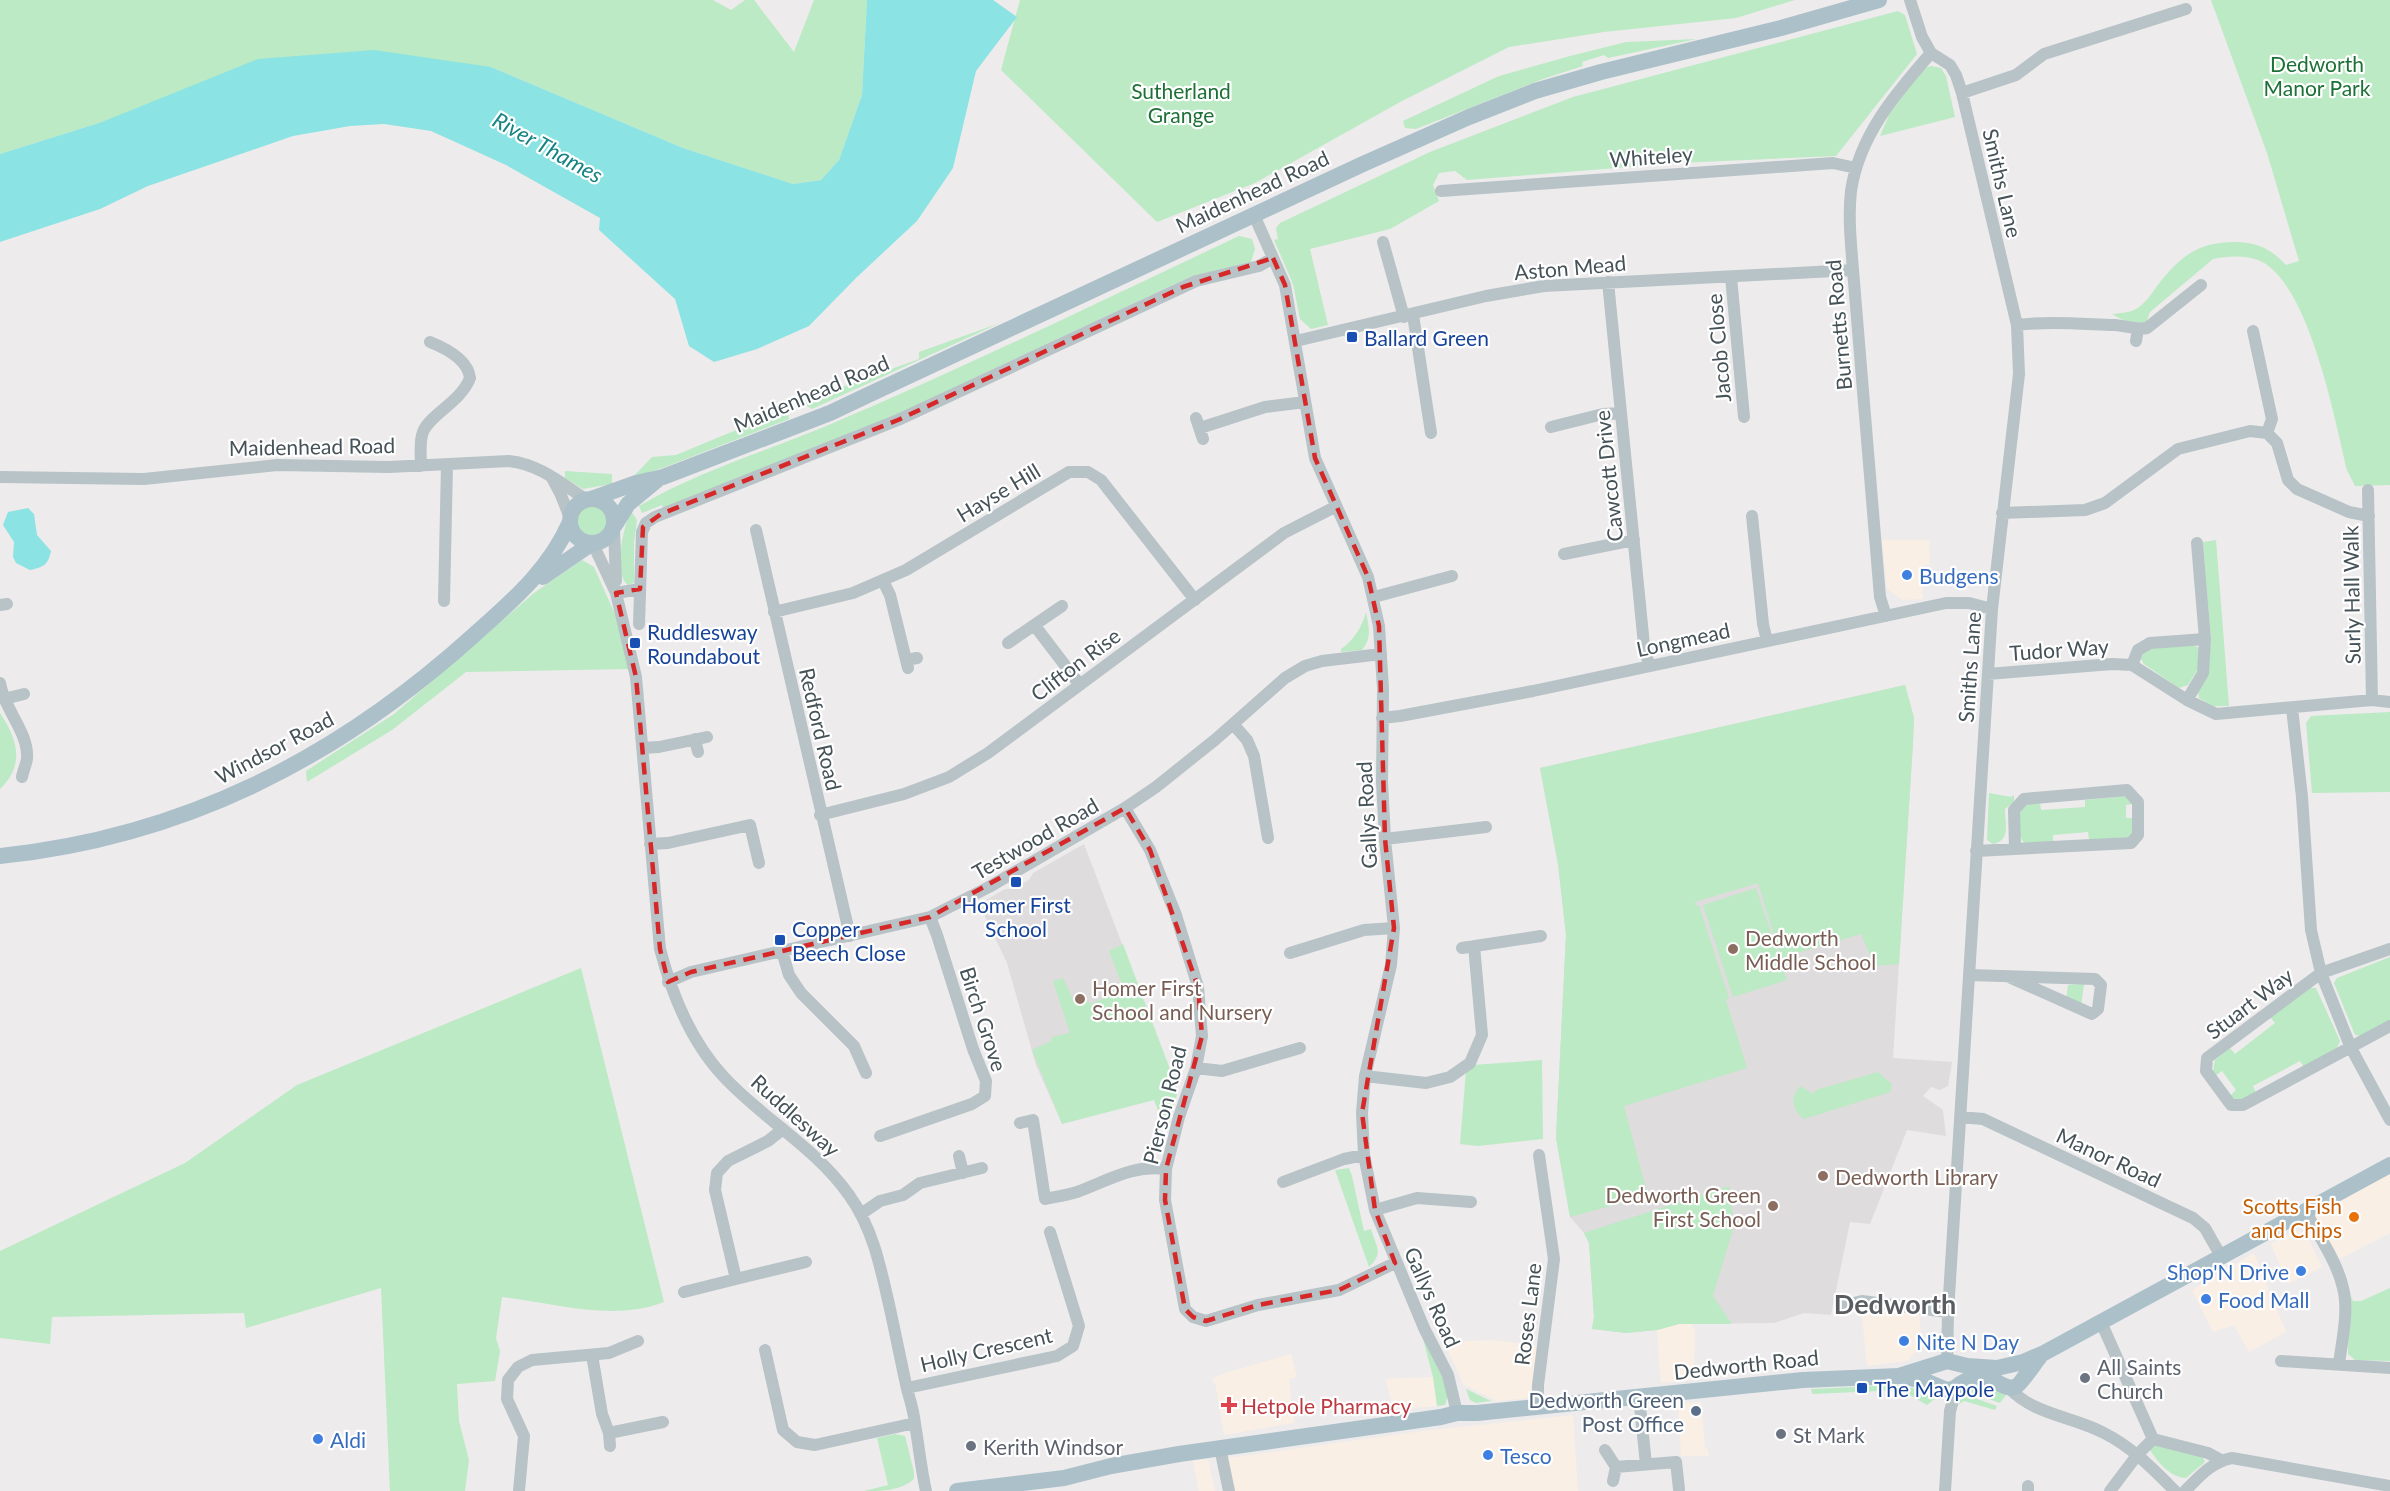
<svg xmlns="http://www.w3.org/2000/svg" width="2390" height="1491" font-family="Lato,sans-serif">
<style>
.commercial{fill:#f9efe4}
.education{fill:#dfdcdd}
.green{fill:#bbeac4}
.water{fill:#8ce3e3}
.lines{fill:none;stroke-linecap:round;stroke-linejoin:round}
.minor{stroke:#b7c3c7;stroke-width:12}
.major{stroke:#acc0c9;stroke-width:16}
.marked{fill:none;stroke:#d62828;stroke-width:4.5;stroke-dasharray:12 8;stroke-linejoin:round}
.transit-dot{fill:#1a4fb4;stroke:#fff;stroke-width:2}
.shop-dot{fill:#3f7fe0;stroke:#fff;stroke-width:2}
.education-dot{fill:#8d6e63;stroke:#fff;stroke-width:2}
.food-dot{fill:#e8710a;stroke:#fff;stroke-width:2}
.worship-dot{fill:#6b7280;stroke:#fff;stroke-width:2}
.health-dot{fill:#e0444e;stroke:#fff;stroke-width:2}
.service-dot{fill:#5c6f8a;stroke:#fff;stroke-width:2}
.labels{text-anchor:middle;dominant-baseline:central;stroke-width:4.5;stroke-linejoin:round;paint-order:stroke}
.park-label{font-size:21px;fill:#1d7136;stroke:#fff}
.street-label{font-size:21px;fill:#455257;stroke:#fff}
.transit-label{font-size:21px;fill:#164399;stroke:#fff;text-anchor:start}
.shop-label{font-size:21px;fill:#366cbe;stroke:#fff;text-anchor:start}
.education-label{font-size:21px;fill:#785e54;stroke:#fff;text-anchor:start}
.food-label{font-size:21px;fill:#c56008;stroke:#fff;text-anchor:end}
.worship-label{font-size:21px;fill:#5b616d;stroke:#fff;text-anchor:start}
.service-label{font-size:21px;fill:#4e5e75;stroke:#fff;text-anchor:end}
.health-label{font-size:21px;fill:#be3a42;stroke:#fff;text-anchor:start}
.water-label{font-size:22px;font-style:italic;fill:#168384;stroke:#fff}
.district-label{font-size:27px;font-weight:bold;fill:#595d60;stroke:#fff}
</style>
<rect width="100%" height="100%" fill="#eeebec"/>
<path class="commercial" d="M1882 540H1929L1930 564 1921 566 1923 599 1902 600 1887 589Z
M2390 1171V1233L2338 1260 2315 1222 2316 1213Z
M2297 1230 2306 1234 2322 1267 2288 1284 2271 1244Z
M2254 1253 2286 1332 2249 1352 2234 1325 2213 1332 2192 1290Z
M1874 1301 1919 1310 1922 1345 1907 1361 1867 1366 1861 1308Z
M1691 1323 1695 1330 1694 1380 1661 1383 1657 1330 1679 1324Z
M1493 1340 1540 1346 1538 1364 1528 1398 1497 1401 1464 1385 1444 1342Z
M1291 1354 1297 1377 1289 1379 1294 1423 1224 1435 1216 1387 1212 1379 1225 1373Z
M1433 1377 1437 1406 1393 1410 1386 1379Z
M1701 1402 1705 1449H1708L1709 1456H1681L1678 1404Z
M1573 1415 1578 1491H1235L1227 1460 1228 1458 1422 1431Z
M1208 1459 1215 1491H1199L1193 1461Z"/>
<path class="education" d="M1905 685 1914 718 1913 743 1893 1058 1952 1062 1948 1086 1940 1090 1931 1087 1923 1096 1943 1110 1946 1136 1907 1130 1870 1224 1850 1222 1831 1315 1804 1313 1774 1323 1679 1324 1657 1330 1626 1333 1592 1329 1594 1317 1589 1243 1584 1233 1570 1217 1556 1138 1566 935 1558 864 1540 768Z
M1084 844 1178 1091 1062 1124 1036 1065 1007 963 979 904 1005 889H1010L1029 880 1033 873Z"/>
<path class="green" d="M0 0H713L731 10 745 0H754L794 52 814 0H867L862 95 839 160 821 180 793 184 683 148 491 67 102 122 0 154Z
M1020 0H1795L1736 18 1604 32 1509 47 1402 101 1255 183 1157 222 1001 70Z
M2211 0H2390V485L2355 486 2347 470C2335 421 2309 280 2258 260 2245 255 2226 256 2213 259L2150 312 2146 323 2126 322 2112 314C2119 313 2128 313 2134 310 2144 305 2151 295 2157 286 2180 256 2199 241 2238 242 2259 243 2272 250 2286 265L2299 261 2267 153Z
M1898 11 1905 15 1917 54 1836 156 1679 163 1467 180 1455 171 1439 173 1433 185 1439 201 1390 229 1310 249 1328 325 1311 329 1300 319 1293 284 1274 240 1278 239 1276 228 1280 223 1430 152 1573 97Z
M1697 39 1608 58 1604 55 1582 62 1583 66 1543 79 1416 129 1405 128 1403 121 1499 76 1570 56 1626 42Z
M1931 66 1941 68 1946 76 1955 117 1880 136 1889 115 1922 69Z
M1239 236 1252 239 1255 249 1251 262 1192 276 887 419 663 508 662 505 642 513 639 506C699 471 767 451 831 424 968 366 1103 300 1239 236Z
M1000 323 812 409 800 402 919 359V352Z
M787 409 789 419 665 467 632 478 652 457 676 455Z
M565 471 612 474V484L583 489 565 478Z
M577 521a16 16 0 1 1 32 0a16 16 0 1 1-32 0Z
M631 511 637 520 634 543V583L628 585C613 574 623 527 631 511Z
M2216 540 2229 706H2212L2199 698 2198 691 2207 673 2211 639 2203 542Z
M582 560 594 567 625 637 629 669 466 672 392 730 307 782 306 771 394 714 534 593Z
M1366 612C1369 628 1372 637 1362 650L1341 652V649C1354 640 1362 627 1366 612Z
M2193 645 2199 648 2201 664 2188 685 2179 688 2144 664 2141 659 2144 651 2149 648Z
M1905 685 1914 718 1913 743 1899 964 1875 966 1861 934 1781 958 1758 883 1695 902 1696 906 1699 905 1729 998 1726 1000 1747 1068 1624 1106 1648 1196 1570 1217 1556 1138 1566 935 1558 864 1540 768Z
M2390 712V792L2312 793 2306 723 2311 716Z
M0 713C18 740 25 765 0 789Z
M1989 793 2011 797 2014 795V802L2005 809C2005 824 2011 840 1993 844L1987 840Z
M2125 796 2133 804 2126 805V818H2134V831L2129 837 2089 840 2088 832 2053 835V842L2025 844 2020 837 2019 812 2027 804 2040 803 2041 810 2085 807V800Z
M1756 888 1787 980 1733 997 1703 905Z
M1123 944 1178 1091 1166 1132 1154 1100 1062 1124 1032 1050 1051 1041 1052 1037 1070 1033 1053 981 1063 978 1075 1003 1086 999 1090 1004 1124 990 1109 951Z
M2390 957V1020L2362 1036 2355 1035 2334 983 2337 978Z
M581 968 664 1302C612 1322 555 1303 502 1297L496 1338 500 1351 495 1381 457 1384 459 1421 469 1460 465 1491H390L381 1288 246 1328 244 1313 52 1317 50 1344 0 1338V1251L185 1163 297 1085Z
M2084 984 2081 1006 2066 1000 2068 985Z
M2308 988H2316L2340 1041 2337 1048 2304 1067 2300 1061 2253 1086 2256 1093C2247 1098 2239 1104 2230 1096L2236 1090 2222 1071 2215 1076 2213 1071 2215 1060 2230 1048 2235 1054 2275 1023 2270 1017Z
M1542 1060 1543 1139 1478 1146 1460 1144 1466 1071 1472 1065Z
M1878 1072 1892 1084 1891 1091 1887 1093 1804 1119C1792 1110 1789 1096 1801 1086L1813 1094 1816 1090Z
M1349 1168 1352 1176 1364 1231 1371 1229C1376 1246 1384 1253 1369 1267L1335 1170Z
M1729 1186 1734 1226 1713 1296 1732 1324H1679L1657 1330 1626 1333 1592 1329 1594 1317 1589 1243 1584 1233Z
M2390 1288V1361L2355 1360 2348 1354 2349 1293 2353 1301H2361Z
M1422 1335 1449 1391 1445 1405 1437 1406 1433 1377Z
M1975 1384 2000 1388 2006 1395 2000 1403 1972 1393 1967 1386Z
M1897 1385 1917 1389 1936 1398 1927 1405 1901 1390 1812 1394 1811 1389Z
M1466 1389 1491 1401 1476 1403 1470 1400Z
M1969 1396 1997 1406 1995 1410 1964 1401 1959 1404 1957 1401Z
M895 1434 905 1436 914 1472V1479C900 1491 883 1491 864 1491L888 1485 877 1438Z
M2152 1443 2202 1455 2205 1462 2186 1478C2169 1477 2157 1461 2148 1447Z"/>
<path class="water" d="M867 0H993L1017 17 976 71 953 168 917 221 856 278 809 326 757 349 714 362 689 346 675 299 599 230 600 218 506 165 431 131 384 124 350 126 293 136 148 186 100 209 0 242V154L102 122 258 59 374 50 491 67 683 148 793 184 821 180 839 160 862 95Z
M28 508 34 514 37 535 51 551C48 565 44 567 30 570L16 563 13 557 14 542 3 525 8 512Z"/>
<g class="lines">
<path class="minor" d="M1910 0 1922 37 1931 53 1950 65 1956 75 1962 93 2017 325 2019 374 1992 609 1948 1312 1947 1361
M1962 93 2016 75 2044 54 2186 9
M1441 191 1833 163 1856 168
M1254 215 1285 285 1315 458 1368 577 1379 626 1383 689 1382 782 1385 839 1394 928 1391 965 1365 1076 1362 1113 1364 1155 1375 1210 1424 1328 1448 1375 1457 1413
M1383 242 1404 317
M1731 277 1744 417
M1608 282 1644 645 1649 665
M1413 315 1431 433
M2017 325C2049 321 2082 324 2115 325 2126 326 2136 330 2147 328L2201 285
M2253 331 2272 419 2267 433
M1296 341 1486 296 1544 286 1853 270
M2136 341 2138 329
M1196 418 1203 439
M1551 427 1603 414 1620 413
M1200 428 1265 407 1305 402
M421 466C421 455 419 442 423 432 429 415 461 402 470 378 468 359 445 348 430 342
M0 477 144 479 277 465 389 467 509 461C539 464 562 484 587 500
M552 478 561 495 570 518
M2368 490 2372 700
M2002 513 2085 510 2105 503 2178 449 2250 431 2267 433 2277 443 2288 480 2297 489 2349 512 2369 516
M1752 516 1763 624 1767 641
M614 529 616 581
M756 530 850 936
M593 544 616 593 636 677 660 949C672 995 691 1042 724 1077 763 1119 815 1147 849 1195 873 1228 881 1269 890 1309 896 1336 901 1362 907 1389 910 1400 914 1412 915 1424 919 1447 921 1469 926 1491
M1564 554 1634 540
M883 581 890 595 908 668
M616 593 640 589
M1374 597 1452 576
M444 601 447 465
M0 605 7 604
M774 612 853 593 906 570 1069 472H1088L1101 480 1195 600
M1886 616 1880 597 1853 270C1851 244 1848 217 1851 191 1859 136 1895 94 1931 53
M639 624 642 532 646 523 655 517 898 420 1196 281 1259 266 1273 258
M1035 626 1080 685
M1008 643 1062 606
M906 660 917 658
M2132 665 2138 650 2150 643 2205 639
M1988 674 2112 664 2132 665 2187 700 2216 714 2372 700 2390 702
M0 683C4 710 29 732 27 759 26 765 23 771 22 777
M4 699 24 694
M2187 700 2203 673 2205 639 2197 543
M2292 708 2302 797 2311 930 2321 973 2351 1048 2390 1120
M1382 718 1400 716 1533 691 1946 603H1969L1992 609
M1233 724 1247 740 1254 756 1268 838
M695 739 698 752
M642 748 659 747 707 737
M1125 808 1150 850 1176 915 1198 987 1202 1036 1196 1068 1179 1117 1166 1169 1165 1200 1185 1309 1193 1317 1206 1321 1258 1305 1339 1290 1395 1263
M820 815 904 794 949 777 988 753 1284 533 1335 507
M1385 839 1486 827
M650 844 668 843 750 825 759 863
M1976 851 2131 843 2138 835V802L2127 790 2024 799 2014 810 2015 849
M1462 948 1541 936
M2390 949 2321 973 2207 1058 2206 1071 2231 1105H2243L2390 1026
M782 951 789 975 801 993 854 1046 866 1073
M1290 953 1364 930 1394 928
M1969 975 2095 979 2101 985 2098 1009 2092 1014 2009 977
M668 982 691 972 930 917 989 887 1125 808 1156 787 1216 739 1285 678 1305 666 1322 661 1381 654
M1196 1068 1222 1071 1300 1048
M1365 1076 1426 1083 1450 1077 1470 1063 1482 1035 1474 946
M1960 1117 1983 1119 2193 1218 2205 1228 2222 1258
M1020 1123 1033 1120 1045 1199C1055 1197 1067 1195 1077 1192 1107 1181 1134 1164 1166 1169
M880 1136 972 1104 985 1096 986 1081 973 1049 937 935 930 917
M959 1156 963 1173
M1283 1182 1344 1159 1364 1155
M1375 1210 1417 1198 1471 1202
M2306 1212C2318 1235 2337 1261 2343 1288 2349 1311 2342 1340 2339 1364
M861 1214 880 1201 903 1195 920 1183 982 1168
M736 1279 806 1262
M684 1292 736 1279 715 1190 717 1173 728 1161 768 1141 783 1129
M1841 1306 1862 1301 1948 1312
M2101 1322 2153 1439
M765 1350 783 1430 797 1442 815 1445 915 1423
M592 1355 602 1414 609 1433 610 1446
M2281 1361 2390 1368
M907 1388 1057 1356 1073 1346 1079 1326 1050 1232
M2009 1388C2034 1415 2072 1416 2104 1433 2132 1447 2153 1469 2175 1491
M1639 1397 1646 1464
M1538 1407V1385L1554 1259 1539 1155
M609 1433 663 1422
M1220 1448 1229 1491
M1605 1450 1616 1467 1613 1481
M1616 1467 1676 1462 1679 1489
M519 1491 524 1436 507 1399 508 1380 518 1367 532 1360 609 1353 638 1341
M1945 1491 1950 1411 1957 1387
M2028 1491V1486
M2110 1491 2138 1454 2153 1439 2208 1453 2221 1460
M2185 1491C2199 1477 2211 1462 2232 1458L2390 1486"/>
<path class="major" d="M570 521a22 22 0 1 1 44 0a22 22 0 1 1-44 0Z
M591 499 636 483 663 477 830 413 868 395 1363 164 1469 117 1535 91 1601 72 1781 28 1879 0
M615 525 628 504 657 480
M543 577 591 544
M0 856C184 837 338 758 474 635 512 601 549 570 570 522
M1905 1377 1928 1382 1947 1390C1954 1389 1955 1388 1960 1384 1968 1378 1979 1378 1988 1379 1998 1380 2005 1390 2015 1387 2019 1386 2034 1364 2039 1358
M957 1491 1064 1478 1111 1466 1179 1454 1441 1417 1457 1413H1477L1803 1380 1899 1376 1947 1361 1967 1366 1997 1368 2023 1362 2044 1353 2390 1165"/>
</g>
<path class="marked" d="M1273 258 1285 285 1315 458 1368 577 1379 626 1385 839 1394 928 1362 1113 1375 1210 1395 1263 1339 1290 1258 1305 1206 1321 1193 1317 1185 1309 1165 1200 1166 1169 1202 1036 1198 987 1150 850 1125 808 930 917 691 972 668 982 660 949 636 677 616 593 640 589 643 527 661 514 898 420 1183 287Z"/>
<g class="transit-dot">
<rect x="1346" y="331" width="12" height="12" rx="3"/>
<rect x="629" y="637" width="12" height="12" rx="3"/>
<rect x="1010" y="876" width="12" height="12" rx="3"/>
<rect x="774" y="934" width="12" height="12" rx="3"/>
<rect x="1856" y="1382" width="12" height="12" rx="3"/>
</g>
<g class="shop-dot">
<circle cx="1907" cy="575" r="6"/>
<circle cx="2301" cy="1271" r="6"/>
<circle cx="2206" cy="1299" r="6"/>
<circle cx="1904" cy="1341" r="6"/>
<circle cx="318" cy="1439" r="6"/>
<circle cx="1488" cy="1455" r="6"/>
</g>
<g class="education-dot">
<circle cx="1733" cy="949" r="6"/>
<circle cx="1080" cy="999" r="6"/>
<circle cx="1823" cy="1176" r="6"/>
<circle cx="1773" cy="1206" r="6"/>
</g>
<circle class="food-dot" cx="2354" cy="1217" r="6"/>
<g class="worship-dot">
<circle cx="2085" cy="1378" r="6"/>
<circle cx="1781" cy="1434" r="6"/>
<circle cx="971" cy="1446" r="6"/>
</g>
<path class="health-dot" d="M1226 1396h6v6h6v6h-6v6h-6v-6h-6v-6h6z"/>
<circle class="service-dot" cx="1696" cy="1411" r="6"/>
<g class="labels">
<g class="park-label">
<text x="2317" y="63">Dedworth<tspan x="2317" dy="24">Manor Park</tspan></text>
<text x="1181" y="90">Sutherland<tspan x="1181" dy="24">Grange</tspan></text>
</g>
<g class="street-label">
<text transform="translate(1651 156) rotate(-4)">Whiteley</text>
<text transform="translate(2003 183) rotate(77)">Smiths Lane</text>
<text transform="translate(1252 191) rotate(-25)">Maidenhead Road</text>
<text transform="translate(1570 267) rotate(-5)">Aston Mead</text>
<text transform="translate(1838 325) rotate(-95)">Burnetts Road</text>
<text transform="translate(1718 348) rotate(-95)">Jacob Close</text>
<text transform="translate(811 393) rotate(-23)">Maidenhead Road</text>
<text transform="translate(312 446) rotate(-1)">Maidenhead Road</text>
<text transform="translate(1608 476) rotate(-96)">Cawcott Drive</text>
<text transform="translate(998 492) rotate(-31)">Hayse Hill</text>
<text transform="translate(2351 595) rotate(-91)">Surly Hall Walk</text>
<text transform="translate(1683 639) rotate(-12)">Longmead</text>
<text transform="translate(2059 649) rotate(-4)">Tudor Way</text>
<text transform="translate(1075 664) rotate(-37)">Clifton Rise</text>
<text transform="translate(1969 667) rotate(-86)">Smiths Lane</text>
<text transform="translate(821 729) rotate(77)">Redford Road</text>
<text transform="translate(274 747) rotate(-28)">Windsor Road</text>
<text transform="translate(1366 815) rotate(-93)">Gallys Road</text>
<text transform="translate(1035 838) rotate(-30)">Testwood Road</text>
<text transform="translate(2249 1003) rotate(-37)">Stuart Way</text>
<text transform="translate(984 1019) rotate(72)">Birch Grove</text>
<text transform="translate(1164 1105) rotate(-76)">Pierson Road</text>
<text transform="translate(796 1115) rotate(42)">Ruddlesway</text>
<text transform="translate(2109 1157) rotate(25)">Manor Road</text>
<text transform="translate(1433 1297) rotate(66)">Gallys Road</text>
<text transform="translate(1527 1314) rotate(-83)">Roses Lane</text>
<text transform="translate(986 1349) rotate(-13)">Holly Crescent</text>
<text transform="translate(1746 1364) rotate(-6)">Dedworth Road</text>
</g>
<g class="transit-label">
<text x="1364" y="337">Ballard Green</text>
<text x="647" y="631">Ruddlesway<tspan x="647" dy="24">Roundabout</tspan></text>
<text x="1016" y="904" text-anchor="middle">Homer First<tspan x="1016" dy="24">School</tspan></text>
<text x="792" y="928">Copper<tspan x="792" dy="24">Beech Close</tspan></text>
<text x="1874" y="1388">The Maypole</text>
</g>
<g class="shop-label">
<text x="1919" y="575">Budgens</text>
<text x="2289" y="1271" text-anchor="end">Shop'N Drive</text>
<text x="2218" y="1299">Food Mall</text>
<text x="1916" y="1341">Nite N Day</text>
<text x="330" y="1439">Aldi</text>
<text x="1500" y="1455">Tesco</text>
</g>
<g class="education-label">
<text x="1745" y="937">Dedworth<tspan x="1745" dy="24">Middle School</tspan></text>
<text x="1092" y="987">Homer First<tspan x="1092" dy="24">School and Nursery</tspan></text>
<text x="1835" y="1176">Dedworth Library</text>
<text x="1761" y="1194" text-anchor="end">Dedworth Green<tspan x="1761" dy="24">First School</tspan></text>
</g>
<g class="food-label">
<text x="2342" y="1205">Scotts Fish<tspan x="2342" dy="24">and Chips</tspan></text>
</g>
<g class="worship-label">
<text x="2097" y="1366">All Saints<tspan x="2097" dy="24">Church</tspan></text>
<text x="1793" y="1434">St Mark</text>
<text x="983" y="1446">Kerith Windsor</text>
</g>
<g class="service-label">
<text x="1684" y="1399">Dedworth Green<tspan x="1684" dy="24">Post Office</tspan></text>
</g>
<g class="health-label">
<text x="1241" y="1405">Hetpole Pharmacy</text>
</g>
<g class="water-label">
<text transform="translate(548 147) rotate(29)">River Thames</text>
</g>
<g class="district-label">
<text x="1895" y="1303">Dedworth</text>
</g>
</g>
</svg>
